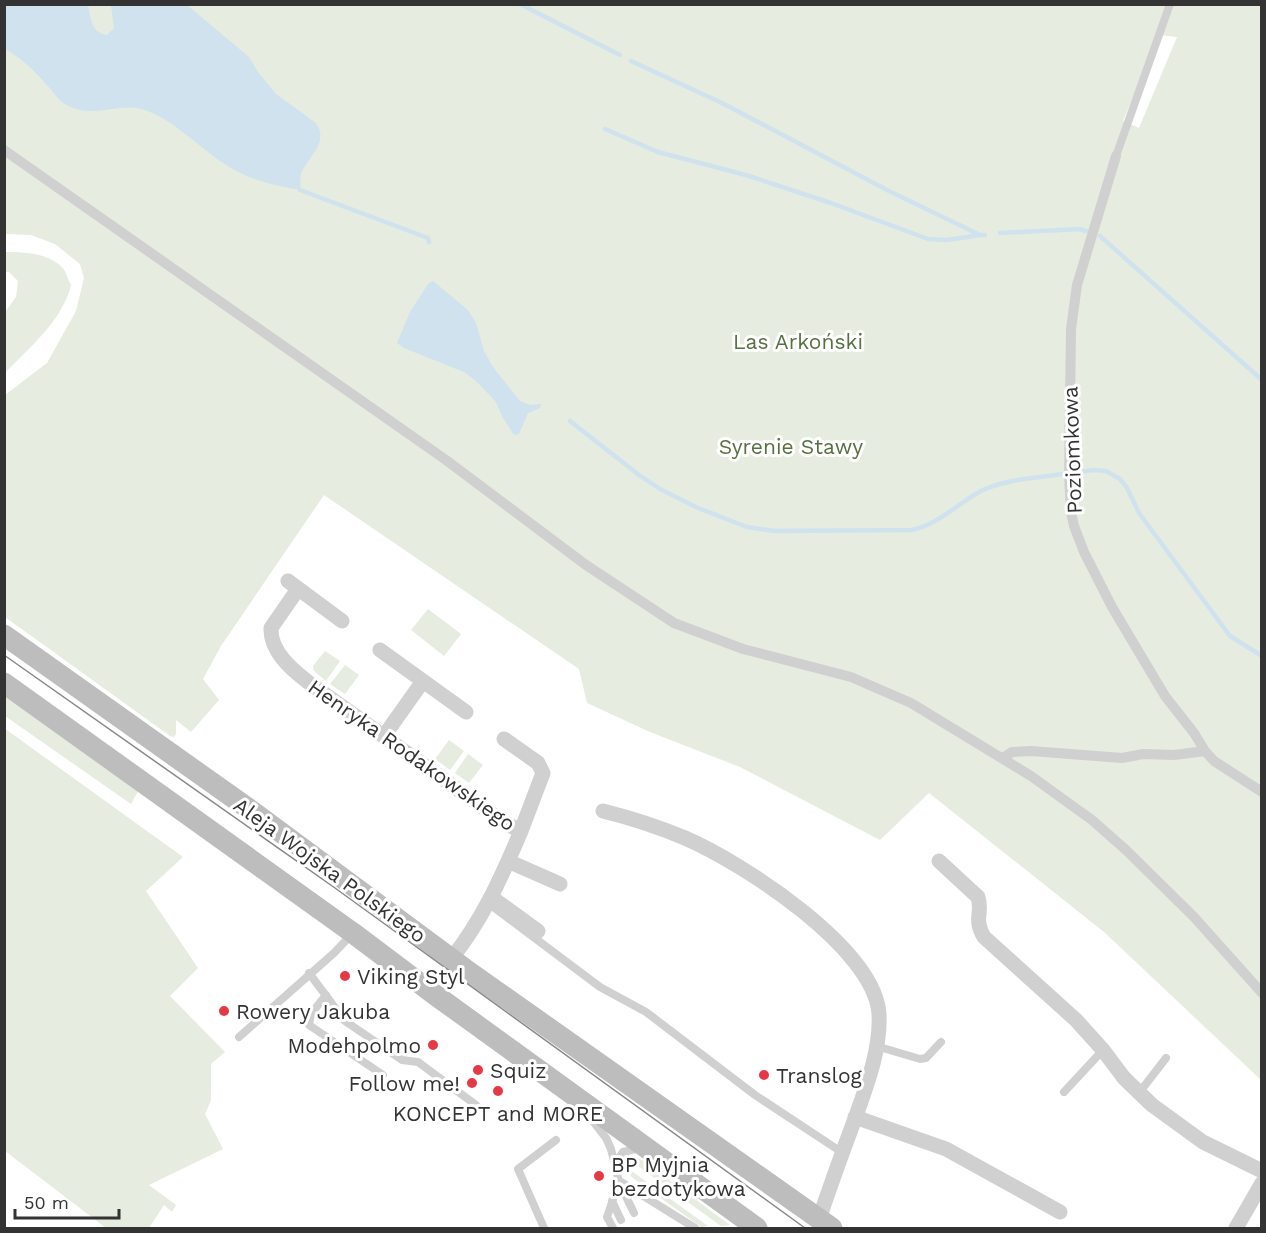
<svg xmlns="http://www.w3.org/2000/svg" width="1266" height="1233" font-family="'Work Sans',sans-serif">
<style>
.green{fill:#e6ecdf;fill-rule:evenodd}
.water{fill:#cfe2ee}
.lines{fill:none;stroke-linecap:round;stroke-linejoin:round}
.stream{stroke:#cfe2ee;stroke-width:4.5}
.service{stroke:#d0d0d0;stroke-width:8}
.pedestrian{stroke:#d0d0d0;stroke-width:10}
.minor{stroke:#d0d0d0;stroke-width:15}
.secondary{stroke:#bdbdbd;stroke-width:21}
.tram{stroke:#888;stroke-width:1.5}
.poi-dot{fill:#e63946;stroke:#fff;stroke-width:2}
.labels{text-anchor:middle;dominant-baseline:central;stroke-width:6;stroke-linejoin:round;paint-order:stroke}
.park-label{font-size:21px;fill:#56703f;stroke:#fff}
.street-label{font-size:21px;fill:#333;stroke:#fff}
.poi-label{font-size:21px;fill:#333;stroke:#fff;text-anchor:start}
</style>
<rect width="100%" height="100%" fill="#fff"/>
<path class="green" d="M5 5H1261V1080L1104 932 929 793 880 840 740 767 650 732 587 703 579 669 324 495 221 646 203 679 219 700 191 732 176 720V734L174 737 170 736 5 617V395L47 363 76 311 84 278 80 264 55 244 31 235 5 234ZM1159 35 1177 37 1139 128 1123 121Z
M5 252C23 252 48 253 62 267 66 271 68 280 71 285 62 321 30 347 5 373V312L16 297 18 281 9 272H5Z
M428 609 461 634 444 656 411 630Z
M325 651 340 661 326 681 314 671 313 666Z
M345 665 359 675 345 694 330 684Z
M4 692 140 788 131 804 5 716Z
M4 728 183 857 146 891 198 968 170 996 225 1052 211 1064V1100L205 1114 223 1149 149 1185 176 1205 172 1212 164 1205 149 1228H106L5 1151Z
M449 740 464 751 450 770 435 759Z
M468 754 483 765 469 783 455 773Z
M637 1159 642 1160 730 1225 721 1226 631 1161Z
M626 1167 708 1226 701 1227 633 1178 627 1173Z"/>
<path class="water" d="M4 5H88C91 18 91 33 107 35L114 28 111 5H187L249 57 258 72 276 94 316 123C329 142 310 155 302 171 299 176 301 184 300 190 271 185 245 179 220 161 196 144 173 120 145 110 118 101 94 121 65 104 58 100 52 90 46 84 34 70 21 58 5 49Z
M433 281 468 310 476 323 484 351 493 367 520 401 530 405 541 404 540 408 528 413 519 434 514 435 503 418 496 402 476 381 464 372 404 348 397 343 410 312 428 284Z"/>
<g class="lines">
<path class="stream" d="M520 4 620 55
M631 61 722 103 889 191 980 235H985
M605 129 658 152 746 175 831 203 928 239 947 240 980 235
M300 190 428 238 429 242
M1000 233 1080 229 1086 231
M1100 236 1262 380
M570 421 639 475 660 489 698 508 747 527 775 531 912 530C939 524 957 504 981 491 1005 479 1036 478 1063 474
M1079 472 1093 470 1106 471 1120 479 1127 488 1139 513 1230 636 1262 656"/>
<path class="service" d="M1116 156 1170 4
M488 903 600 987 646 1012 755 1095 843 1153
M309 973 345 1021 402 1060 418 1062 476 1105
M326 995 311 1014 309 1025 383 1075
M239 1037 334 953 352 934
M876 1046 920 1059 926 1058 941 1042
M1064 1092 1103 1050
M1139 1093 1166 1058
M589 1116 606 1138 611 1149 619 1182 634 1213
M617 1165 618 1159 623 1152 640 1148
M621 1182 695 1228
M612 1201 621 1220
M544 1228 518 1169 556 1140
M613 1228 607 1217 619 1182"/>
<path class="pedestrian" d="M4 150 446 460 586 565 674 623 743 649 851 677 911 703 1031 776 1092 820 1126 850 1194 917 1262 993
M1116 156 1077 285 1071 329 1069 475 1071 512 1074 526 1084 552 1112 607 1165 696 1194 733 1205 751 1214 761 1262 792
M1003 758 1012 752 1031 751 1122 758 1143 754 1174 755 1205 751"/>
<path class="minor" d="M288 581 342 621
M298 589 271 628C270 651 291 669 308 682L503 822 521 831C502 876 482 921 451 959
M380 650 466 712
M384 736 423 681
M504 739 538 763 543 773 521 831
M603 811C631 818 659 827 685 838 741 862 875 948 879 1014 881 1051 865 1090 853 1124 841 1156 830 1187 819 1219
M508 861 560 884
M939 861 978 897C983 914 973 918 984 937L1076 1020 1103 1050 1124 1078 1152 1105 1203 1142 1262 1171
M491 897 538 931
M855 1117 946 1149 1060 1212
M1236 1228 1262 1183"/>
<path class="secondary" d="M4 635 256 814 465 969 832 1228
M4 683 353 933 438 997 757 1228"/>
<path class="tram" d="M4 655 335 888 805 1228"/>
</g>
<g class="poi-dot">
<circle cx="345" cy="976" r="6"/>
<circle cx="224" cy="1011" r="6"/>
<circle cx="433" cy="1045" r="6"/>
<circle cx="478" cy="1070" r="6"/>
<circle cx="764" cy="1075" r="6"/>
<circle cx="472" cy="1083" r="6"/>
<circle cx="498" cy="1091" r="6"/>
<circle cx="599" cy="1176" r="6"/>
</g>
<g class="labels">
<g class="park-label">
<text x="798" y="341">Las Arkoński</text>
<text x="791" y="446">Syrenie Stawy</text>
</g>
<g class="street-label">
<text transform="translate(1072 450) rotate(-92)">Poziomkowa</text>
<text transform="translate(412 755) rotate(35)">Henryka Rodakowskiego</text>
<text transform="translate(330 870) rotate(36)">Aleja Wojska Polskiego</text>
</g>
<g class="poi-label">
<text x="357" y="976">Viking Styl</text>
<text x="236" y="1011">Rowery Jakuba</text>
<text x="421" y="1045" text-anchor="end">Modehpolmo</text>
<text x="490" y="1070">Squiz</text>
<text x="776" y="1075">Translog</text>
<text x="460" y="1083" text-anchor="end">Follow me!</text>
<text x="498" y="1113" text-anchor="middle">KONCEPT and MORE</text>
<text x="611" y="1164">BP Myjnia<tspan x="611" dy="24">bezdotykowa</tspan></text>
</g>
</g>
<rect width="1266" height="1233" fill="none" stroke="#333333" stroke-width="12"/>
<path d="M15 1209v9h104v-9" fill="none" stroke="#333333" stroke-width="3"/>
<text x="24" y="1209" font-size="18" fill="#333333" stroke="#ffffff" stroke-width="4.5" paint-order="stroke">50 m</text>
</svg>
